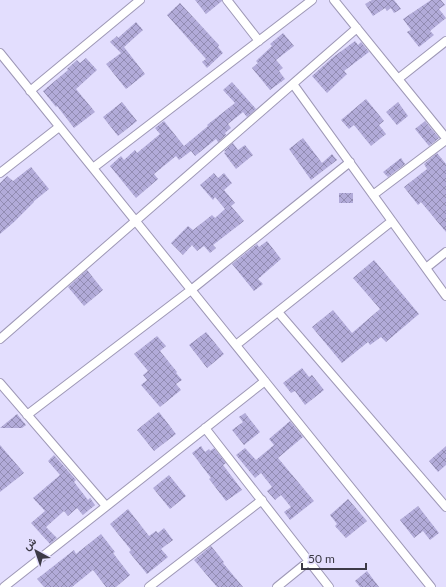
<svg xmlns="http://www.w3.org/2000/svg" width="446" height="587" font-family="Lato,Vazirmatn,sans-serif">
<style>
.building{fill:url(#building-cross-hatch)}
.lines{fill:none;stroke-linecap:round;stroke-linejoin:round}
.street-casing{stroke:#9e98b6;stroke-width:10}
.street{stroke:#fff;stroke-width:8}
</style>
<defs>
<pattern id="building-cross-hatch" width="8" height="8" patternUnits="userSpaceOnUse"><rect width="8" height="8" fill="#b2abd9"/><path d="M0 0l8 8M0 8l8-8" fill="none" stroke="#928cb2"/></pattern>
</defs>
<rect width="100%" height="100%" fill="#e3defe"/>
<path class="building" d="M195 0H222V1L206 14Z
M372 0H394L401 9 394 13 391 8 387 11 385 8 373 16 365 4Z
M431 0H441L445 5 439 9 446 18 430 31 434 35 419 47 407 32 411 30 403 19Z
M180 3 219 45 218 47 223 53 207 68 202 62 206 59 167 15Z
M136 22 143 30 124 47 145 74 126 89 106 64 121 53 110 42 117 36 118 38Z
M283 33 294 46 276 60 283 68 279 71 285 79 270 90 252 68 258 63 256 61 272 46 270 44Z
M355 41 358 45 361 42 369 52 344 71 347 74 327 93 312 76 332 58Z
M86 58 97 70 76 89 95 112 74 128 57 106 56 107 43 91 68 70 67 69 77 60 80 63Z
M232 82 256 109 247 117 243 112 228 124 231 128 225 133 226 135 218 142 216 139 195 156 191 151 179 160 176 156 154 174 158 179 136 198 110 166 121 156 124 160 135 150 137 153 160 134 155 128 164 121 184 146 208 126 207 125 235 103 223 90Z
M366 99 384 121 379 125 386 134 371 146 354 125 349 129 341 120Z
M122 102 137 121 118 136 103 117Z
M398 102 408 116 397 125 386 112Z
M425 121 439 138 429 146 415 129Z
M303 138 322 163 332 154 337 160 311 180 289 149Z
M233 143 238 150 245 145 253 155 236 169 224 153 226 152 224 151Z
M437 153 446 164V232L421 202 418 205 404 187 427 169 424 164Z
M401 158 405 164 388 177 383 172Z
M31 167 49 189 33 202H34L14 222 0 234V183L7 176 13 181Z
M214 173 218 178 224 173 232 183 224 190 235 203 231 206 244 221 213 245 216 248 210 253 204 246 197 251 192 245 183 255 171 243 188 226 193 230 212 215 215 218 225 209 215 197 213 200 200 185Z
M339 193H353V203H339Z
M267 241 281 259 258 279 263 284 254 291 232 264 257 244 259 247Z
M374 260 419 314 386 342 381 337 370 345 368 342 342 363 312 327 333 310 352 333 380 309 353 278Z
M87 270 103 290 84 306 68 287Z
M206 332 224 354 207 368 189 345Z
M157 336 166 346 160 351 177 372 176 373 182 380 176 384 181 390 160 407 141 385 147 380 143 375 148 371 134 354Z
M302 368 309 377 312 375 324 390 305 405 295 391 291 393 283 383Z
M159 412 176 434 154 451 137 430Z
M245 413 260 432 244 445 232 430 243 422 239 417Z
M17 414 26 425 22 428H0Z
M290 421 303 437 278 458 314 501 290 520 284 512 291 507 281 495 275 500 267 491 272 487 261 473 255 478 236 455 245 448 256 460 274 445 269 439Z
M0 445 24 473 0 492Z
M201 446 205 452 209 449 210 451 214 448 226 463 223 465 242 490 226 501 209 479 211 478 192 453Z
M446 446V465L438 472 429 461Z
M54 455 76 480 74 482 88 500 90 498 95 505 83 515 77 508 68 516 64 511 46 527 57 538 50 544 31 523 45 511 33 498 60 475 48 461Z
M169 475 186 496 170 509 153 488Z
M348 499 367 521 346 538 335 526 337 524 330 515Z
M418 506 439 533 430 540 423 531 414 538 400 520Z
M128 509 149 536 156 531 158 533 164 528 173 540 161 549 168 557 147 574 129 552 131 550 110 524Z
M101 534 115 552 113 553 130 575 116 587H106L93 570 72 587H44L37 579 74 550 76 554Z
M211 546 224 562 223 563 243 587H217L194 560Z
M367 571 379 587H360L355 581Z"/>
<g class="lines">
<g class="street-casing">
<path id="street" d="M227 0 259 41
M334 0 446 138
M0 53 431 587
M398 79 446 41
M293 84 446 296
M30 91 140 0
M93 168 312 0
M0 173 59 127
M373 195 446 140
M426 268 446 252
M278 312 446 507
M0 339 357 28
M236 345 392 221
M0 383 106 506
M27 415 191 290 350 162
M205 428 329 587
M4 587 265 381
M149 587 262 500
M277 587 309 561"/>
</g>
<use href="#street" class="street"/>
</g>
<g transform="translate(36 551) rotate(320)" stroke="#e3defe" stroke-width="3" paint-order="stroke">
<path d="M0-3L7 15L0 10L-7 15Z" fill="#3c3a46"/>
<text y="-6" font-size="11" font-weight="bold" text-anchor="middle" fill="#3c3a46">ش</text>
</g>
<path d="M302 563v6h64v-6" fill="none" stroke="#3c3a46" stroke-width="2"/>
<text x="308" y="563" font-size="12" fill="#3c3a46" stroke="#e3defe" stroke-width="3" paint-order="stroke">50 m</text>
</svg>
